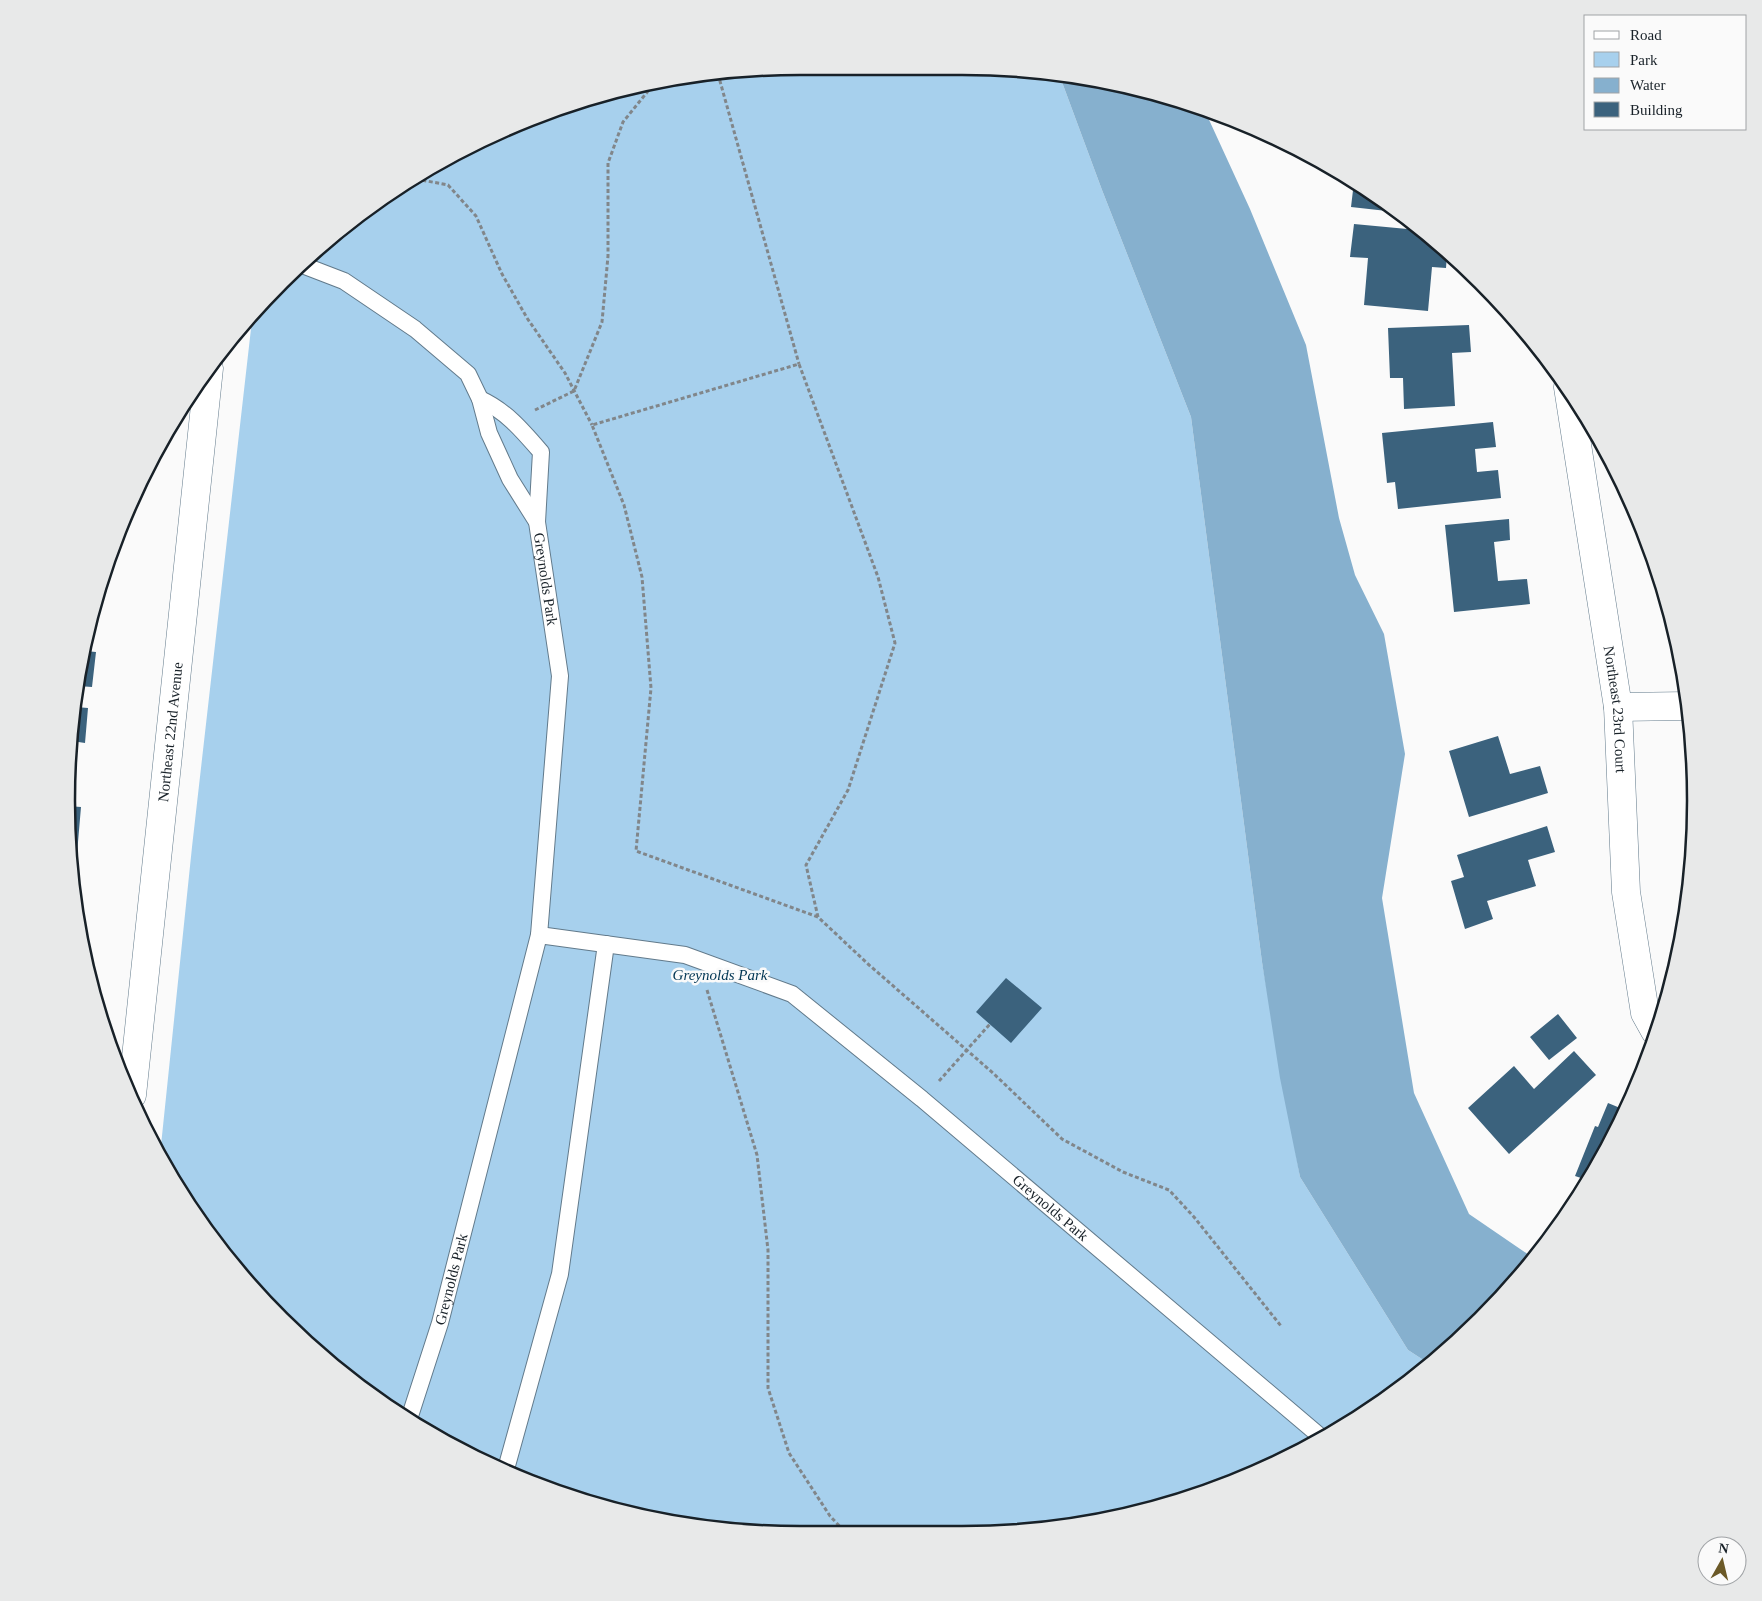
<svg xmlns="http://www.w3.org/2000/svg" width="1762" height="1601" font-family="Georgia,serif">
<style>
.green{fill:#a7d0ed}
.water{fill:#86b0ce}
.building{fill:#3b627d}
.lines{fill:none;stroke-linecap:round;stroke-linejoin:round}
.lane-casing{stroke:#627a8b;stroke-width:18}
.street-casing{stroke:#627a8b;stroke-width:29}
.path{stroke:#81868a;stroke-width:3;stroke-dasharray:4 2.5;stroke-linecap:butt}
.lane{stroke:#fff;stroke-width:16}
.street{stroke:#fff;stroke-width:28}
.labels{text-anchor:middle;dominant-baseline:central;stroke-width:5;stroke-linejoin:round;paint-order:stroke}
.street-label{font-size:15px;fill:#182128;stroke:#fafafa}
.park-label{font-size:15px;font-style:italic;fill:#003553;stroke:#fafafa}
.rim{fill:none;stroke:#182128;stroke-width:2.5}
</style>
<rect width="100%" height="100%" fill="#fafafa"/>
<path class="green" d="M801 66 1009 68 1059 74 1102 190 1191 417 1262 962 1300 1177 1408 1350 1428 1363 1370 1411 1243 1479 1105 1521 962 1535 705 1529 565 1496 434 1437 316 1352 218 1247 160 1155 192 847 252 320 353 218 476 142 657 80Z"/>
<path class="water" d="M1059 74 1105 80 1205 111 1250 209 1306 345 1339 518 1355 575 1384 634 1405 754 1382 898 1414 1093 1469 1214 1532 1257 1481 1319 1428 1363 1408 1350 1300 1177 1280 1078 1262 962 1191 417 1102 190Z"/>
<path class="building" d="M1354 182 1370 190 1396 212 1351 207Z
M1354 224 1418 230 1447 254 1446 268 1432 267 1428 311 1364 305 1368 258 1350 257Z
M1469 325 1471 352 1452 353 1455 406 1404 409 1403 378H1390L1388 328Z
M1493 422 1496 447 1475 449 1477 472 1498 470 1501 498 1398 509 1395 482 1387 483 1382 433Z
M1509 519 1510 540 1494 542 1498 581 1527 579 1530 604 1454 612 1445 525Z
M84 646 85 651 96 652 92 687 78 686 80 657Z
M76 707 88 708 85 743 72 741Z
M1498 736 1510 774 1540 766 1548 793 1469 817 1449 751Z
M67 806 81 807 75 877H74Z
M1547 826 1555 852 1528 860 1536 886 1487 901 1493 919 1465 929 1451 881 1464 877 1457 855Z
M1006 978 1042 1008 1011 1043 976 1012Z
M1558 1014 1577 1038 1549 1060 1530 1037Z
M1574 1051 1596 1075 1509 1154 1468 1108 1514 1066 1534 1089Z
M1608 1103 1625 1110 1587 1180 1575 1176 1595 1126 1598 1127Z"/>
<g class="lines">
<g class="lane-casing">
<g id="lane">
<path id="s1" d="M305 266 344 281 415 329 468 374 480 399 489 433 510 479 537 522 560 676 539 935"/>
<path d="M480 399C506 411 522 430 541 452L537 522"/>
<path id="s2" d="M409 1419 440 1323 539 935 685 955 792 994 922 1099 1321 1437"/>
<path d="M506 1469 560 1274 606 944"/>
</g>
</g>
<g class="street-casing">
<g id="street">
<path id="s3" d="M1568 387 1618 707 1626 892 1645 1013 1655 1031"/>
<path d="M1618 707 1686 706"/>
<path id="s4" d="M132 1095 209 368"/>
</g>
</g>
<path class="path" d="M718 74 799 364
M416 179 448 185 476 216 502 274 527 318 565 373 592 425
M535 410 574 391 602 322 608 256V163L623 122 657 80
M818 917 636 851 651 688 642 577 624 505 592 425 799 364 878 577 895 643 848 790 806 865 818 917 868 964 993 1073 1062 1139 1123 1172 1169 1190 1194 1217 1281 1326
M707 990 757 1155 768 1250V1388L789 1453 830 1516 845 1532
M939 1081 990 1024"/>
<use href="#lane" class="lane"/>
<use href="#street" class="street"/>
</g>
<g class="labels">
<g class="street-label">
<text stroke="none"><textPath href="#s1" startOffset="419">Greynolds Park</textPath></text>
<text stroke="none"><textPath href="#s3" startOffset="326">Northeast 23rd Court</textPath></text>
<text stroke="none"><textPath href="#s4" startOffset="365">Northeast 22nd Avenue</textPath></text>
<text stroke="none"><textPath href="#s2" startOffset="1098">Greynolds Park</textPath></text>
<text stroke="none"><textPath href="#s2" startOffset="146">Greynolds Park</textPath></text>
</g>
<g class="park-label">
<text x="720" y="975">Greynolds Park</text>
</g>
</g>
<path d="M0 0H1762V1601H0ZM800 75H962A725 725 0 0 1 1687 800V801A725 725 0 0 1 962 1526H800A725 725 0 0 1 75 801V800A725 725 0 0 1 800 75Z" fill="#e8e9e9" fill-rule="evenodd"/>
<path class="rim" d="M800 75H962A725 725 0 0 1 1687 800V801A725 725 0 0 1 962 1526H800A725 725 0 0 1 75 801V800A725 725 0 0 1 800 75Z"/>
<rect x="1584" y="15" width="162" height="115" fill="#fafafa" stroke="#a0a3a6"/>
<rect x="1594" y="31" width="25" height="8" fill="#ffffff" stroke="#a0a3a6"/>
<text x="1630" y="40" font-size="15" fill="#182128">Road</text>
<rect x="1594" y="52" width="25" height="15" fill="#a7d0ed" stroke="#a0a3a6"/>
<text x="1630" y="65" font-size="15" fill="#182128">Park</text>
<rect x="1594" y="78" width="25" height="15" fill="#86b0ce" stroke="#a0a3a6"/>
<text x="1630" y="90" font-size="15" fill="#182128">Water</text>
<rect x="1594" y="102" width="25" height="15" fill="#3b627d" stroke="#a0a3a6"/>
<text x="1630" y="115" font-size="15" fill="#182128">Building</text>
<g transform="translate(1722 1561) rotate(8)"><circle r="24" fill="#fafafa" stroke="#a0a3a6"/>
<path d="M0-4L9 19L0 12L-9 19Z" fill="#6b5927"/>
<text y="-8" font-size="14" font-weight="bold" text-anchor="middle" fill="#182128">N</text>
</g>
</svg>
